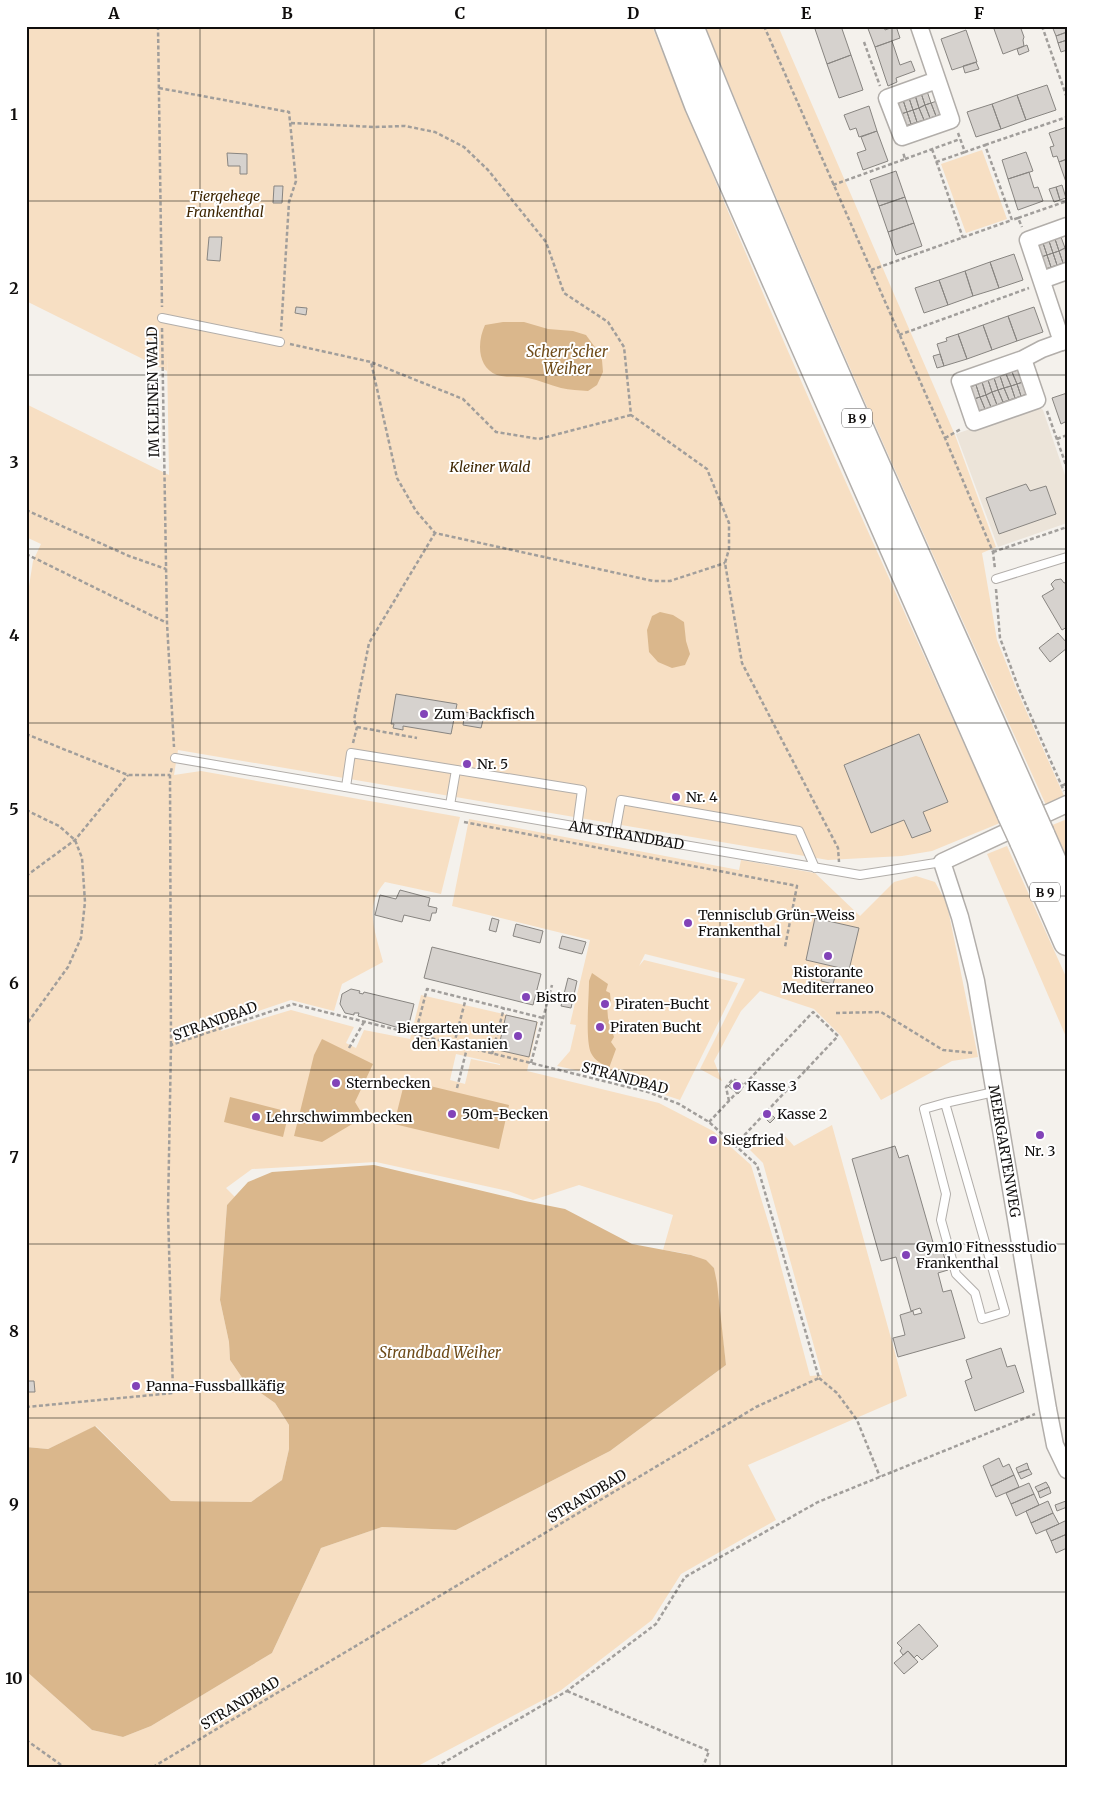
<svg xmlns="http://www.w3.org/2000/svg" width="1093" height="1793" font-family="Merriweather,serif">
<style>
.built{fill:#ece4d9}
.green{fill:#f7dfc3;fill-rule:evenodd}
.water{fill:#dab78c}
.building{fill:#d6d2ce;stroke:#888581}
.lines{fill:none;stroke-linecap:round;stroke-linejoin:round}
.service-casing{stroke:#b2aeaa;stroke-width:10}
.minor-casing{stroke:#b2aeaa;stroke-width:19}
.trunk-casing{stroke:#b2aeaa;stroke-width:29}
.path{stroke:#a19e9b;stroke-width:2.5;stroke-dasharray:4 2.5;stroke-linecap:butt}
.service{stroke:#fff;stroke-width:8}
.minor{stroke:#fff;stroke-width:16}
.trunk{stroke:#fff;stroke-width:26}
.trunk-bridge-casing{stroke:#b2aeaa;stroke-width:29;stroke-linecap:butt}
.trunk-bridge{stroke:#fff;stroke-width:26}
.grid{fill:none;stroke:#100e0d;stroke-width:1;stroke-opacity:0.55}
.poi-dot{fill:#8243b8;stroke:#fff;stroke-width:2}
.labels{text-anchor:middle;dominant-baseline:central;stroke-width:4;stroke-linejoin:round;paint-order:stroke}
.shield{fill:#fff;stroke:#585656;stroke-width:1}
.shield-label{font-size:12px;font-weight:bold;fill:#100e0d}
.park-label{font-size:14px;font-style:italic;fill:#3e2602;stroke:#fff}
.street-label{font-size:14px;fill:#100e0d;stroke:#fff}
.poi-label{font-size:14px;fill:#100e0d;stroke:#fff;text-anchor:start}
.water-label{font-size:15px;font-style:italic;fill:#6f4c1a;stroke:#fff}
.neatline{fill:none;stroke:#100e0d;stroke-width:2}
.grid-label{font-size:16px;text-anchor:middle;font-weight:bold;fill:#100e0d}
</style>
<rect width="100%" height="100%" fill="#f4f1ec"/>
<path class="built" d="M1038 405 1043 410 1067 481V523L998 547 956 434Z"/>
<path class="green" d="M26 26H652C759 295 880 559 1000 823L932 851 902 856 828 860 178 750 174 775 201 771 460 817 441 894 385 882C363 907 376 934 383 962L342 984 334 1011 291 1000 220 1024 221 1031 291 1010 354 1027 346 1043 356 1048 364 1030 410 1039 421 995 538 1022 527 1071 659 1103 713 1131 751 1165 776 1248 810 1376 822 1375 763 1163 744 1144 746 1139 760 1135 774 1144 784 1135 794 1146 832 1125 907 1396 748 1465 776 1520 681 1574 652 1620 560 1691 416 1767H26V1671L92 1730 123 1737 151 1726 272 1653 321 1548 382 1527 456 1530 610 1451 726 1365 714 1268C700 1254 682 1253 663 1250L673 1215 579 1185 533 1200 508 1191 376 1162 252 1169 226 1188 235 1197 227 1205 220 1300 229 1342 230 1360 245 1382 275 1403 289 1425V1449L282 1480 251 1502 171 1501 96 1426 48 1449 26 1447V605L33 561 41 544 26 537V404L169 475 167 355V371L26 301ZM456 1054 500 1064V1065L471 1059 465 1084 450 1080Z
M705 26H778L955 435 996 547 982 553 997 640 1016 688 1064 796 1046 805C929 547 812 289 705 26Z
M982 150 1007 219 966 233 941 164Z
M469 819 739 870 741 860 815 873 860 916 894 882 916 876 935 882 947 904 978 1057 952 1061 881 1100 841 1036 814 1009 760 991 741 1011 714 1061 722 1081 700 1069 745 979 645 954 639 966 644 960 738 983 680 1100 617 1079 557 1066 570 1051 576 1025 570 1024 590 940 452 906Z
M1067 819V867L1050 826Z
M1007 846 1067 979V1039L987 854Z"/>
<path class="water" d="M503 322H524L548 329 573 331 586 335 597 350 602 360 603 372 597 385 588 391C579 390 570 390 561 388 550 385 539 380 528 378 518 376 506 378 497 375 477 367 477 342 485 325Z
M660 612 673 615 684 622 686 641 690 654 685 665 672 668 658 662 649 652 647 630 652 616Z
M592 973 608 984 606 991 610 993 611 1004 607 1005 608 1018 614 1037 611 1042 616 1049 609 1068C602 1064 595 1061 591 1053 585 1039 589 998 589 981Z
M322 1039 373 1064 355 1102 364 1117 322 1142 294 1136 314 1055Z
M405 1080 509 1105 499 1149 394 1124Z
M230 1097 289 1112 283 1137 224 1122Z
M374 1165 525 1201 565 1209 632 1244 691 1255 706 1260 714 1268 717 1283 726 1365 610 1451 456 1530 382 1527 321 1548 272 1653 151 1726 123 1737 92 1730 26 1671V1447L48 1449 95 1426 171 1501 251 1502 282 1480 289 1449V1425L275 1403 245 1382 230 1360 229 1342 220 1300 227 1205 248 1182 272 1172Z"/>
<path class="building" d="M824 26H841L851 55 827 64 815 29Z
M867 26H884L885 30 896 26 900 38 875 47Z
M1020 26 1024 37 1023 40 1024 46 1003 54 994 29 1003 26Z
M1052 26H1067V32L1056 36Z
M966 30 977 62 952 70 941 39Z
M1067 32V40L1058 43 1056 36Z
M1067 40V50L1061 52 1058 43Z
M892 41 900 65 911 61 915 71 896 78 897 82 888 86 875 47Z
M1027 45 1029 51 1019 55 1017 49Z
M851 55 863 90 839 98 827 64Z
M976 62 979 69 965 73 963 66Z
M1047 85 1056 110 1026 120 1017 95Z
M927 91 931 103 925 105 921 93Z
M921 93 925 105 919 108 915 95Z
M915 95 919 108 913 110 909 98Z
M1017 95 1026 120 1001 129 992 104Z
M909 98 913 110 907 112 903 100Z
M903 100 907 112 901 114 897 102Z
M937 101 942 114 936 116 931 103Z
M931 103 936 116 930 118 925 105Z
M992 104 1001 129 976 137 967 112Z
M925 105 930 118 924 120 919 108Z
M869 106 877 131 859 137 856 128 850 130 844 115Z
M919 108 924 120 917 122 913 110Z
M913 110 917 122 911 124 907 112Z
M907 112 911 124 905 126 901 114Z
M1067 127V159L1059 162 1057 156 1053 157 1050 147 1054 146 1049 133Z
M877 131 888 161 863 170 857 153 866 150 861 137Z
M1026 152 1033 171 1008 179 1002 160Z
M227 153 247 154V174H240V166H228Z
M1067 159V185L1059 162Z
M896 171 905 197 879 206 870 180Z
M1029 172 1034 188 1038 187 1043 201 1018 210 1008 179Z
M1062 185 1066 198 1060 200 1056 187Z
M274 186H283L282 203H273Z
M1056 187 1060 200 1054 202 1049 189Z
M905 197 914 223 888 232 879 206Z
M914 223 922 246 896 255 888 232Z
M209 237H222L220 261 207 260Z
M1061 237 1065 248 1059 251 1055 239Z
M1055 239 1059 251 1053 253 1049 241Z
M1049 241 1053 253 1047 255 1043 243Z
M1043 243 1047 255 1041 257 1037 245Z
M1065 248 1067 262 1063 263 1059 251Z
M1059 251 1063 263 1057 265 1053 253Z
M1053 253 1057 265 1051 267 1047 255Z
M1014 254 1023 280 999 288 990 262Z
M1047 255 1051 267 1045 269 1041 257Z
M990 262 999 288 973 296 965 271Z
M965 271 973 296 948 305 939 280Z
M939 280 948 305 924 313 915 288Z
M296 307 307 308 306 315 295 313Z
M1034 307 1043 332 1017 341 1008 316Z
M1008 316 1017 341 992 350 983 325Z
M983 325 992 350 967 359 958 334Z
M958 334 967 359 944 366 937 344 947 341 946 338Z
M940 354 944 366 937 368 933 356Z
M1018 370 1023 382 1017 384 1012 372Z
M1012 372 1017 384 1011 386 1006 374Z
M1006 374 1011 386 1004 388 1000 376Z
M1000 376 1004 388 998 390 994 378Z
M994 378 998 390 992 392 988 380Z
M988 380 992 392 986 395 982 382Z
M982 382 986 395 980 397 976 385Z
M1023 382 1027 394 1021 396 1017 384Z
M1017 384 1021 396 1015 398 1011 386Z
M976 385 980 397 974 399 970 387Z
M1011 386 1015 398 1009 400 1004 388Z
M1004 388 1009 400 1003 402 998 390Z
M998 390 1003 402 997 405 992 392Z
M992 392 997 405 991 407 986 395Z
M1067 393V421L1061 424 1052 398Z
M986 395 991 407 985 409 980 397Z
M980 397 985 409 978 411 974 399Z
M1026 484 1030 491 1046 486 1056 514 999 534 986 498Z
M1061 579 1064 583 1067 582V627L1062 630 1042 596 1054 589 1051 584 1055 580Z
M1058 633 1067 643V648L1050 662 1039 648Z
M396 694 457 704 451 734 403 726V730L393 728 394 724H391Z
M465 712 484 716 481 728 463 725Z
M919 734 948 802 923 812 931 831 912 838 904 820 871 833 844 765Z
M400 890 430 898 428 906 437 908 436 913H432L430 921 404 915 402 922 375 915 380 895 396 899Z
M492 918 499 920 496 932 489 930Z
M815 918 859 928 849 970 806 960Z
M516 924 543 931 540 943 513 936Z
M562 936 586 942 582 954 559 948Z
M432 947 541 974 533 1005 424 978Z
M824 971 836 973 833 984 821 981Z
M568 978 577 981 571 1008 561 1006Z
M351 989 360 991 359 993 363 994 364 992 414 1004 408 1028 406 1030 358 1016 359 1013H354V1015L345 1013 340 1004 342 994Z
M506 1015 537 1022 529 1057 498 1050Z
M733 1081 742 1089 738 1094 728 1086Z
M765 1109 775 1118 770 1123 761 1114Z
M895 1146 899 1158 908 1155 934 1246 941 1245 948 1270 938 1273 943 1292 951 1290 965 1338 898 1357 893 1338 905 1335 900 1315 913 1311 914 1315 922 1313 920 1308 911 1311 896 1257 881 1261 852 1159Z
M1001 1348 1007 1367 1015 1365 1024 1392 975 1411 965 1381 972 1378 966 1360Z
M26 1381H34L35 1392H26Z
M999 1458 1003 1467 1009 1464 1014 1475 991 1486 983 1466Z
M1027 1463 1029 1469 1018 1473 1016 1468Z
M1029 1469 1032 1474 1021 1479 1018 1473Z
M1014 1475 1019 1487 996 1497 991 1486Z
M1046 1482 1049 1487 1038 1492 1035 1487Z
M1029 1483 1034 1494 1011 1504 1006 1493Z
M1049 1487 1051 1493 1040 1498 1038 1492Z
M1034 1494 1039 1505 1016 1516 1011 1504Z
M1048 1501 1053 1513 1031 1523 1026 1511Z
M1066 1501 1067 1507 1057 1511 1055 1505Z
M1053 1513 1059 1524 1036 1534 1031 1523Z
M1067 1520V1534L1051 1541 1046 1530Z
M1067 1534V1548L1056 1553 1051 1541Z
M919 1624 938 1646 922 1660 917 1655 914 1658 908 1651 903 1655 900 1651 902 1648 897 1643Z
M908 1651 918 1662 904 1674 894 1663Z"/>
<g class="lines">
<g class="service-casing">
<g id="service">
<path d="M162 318 280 342"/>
<path d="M996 579 1067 557"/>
<path id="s1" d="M175 758 860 875 942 862"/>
<path d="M346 787 351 753 582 790 577 827"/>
<path d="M450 805 456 770"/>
<path d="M615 833 621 800 799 831 815 868"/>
<path d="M945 1103 924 1109 946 1194 941 1220 956 1274 975 1293 982 1319 1005 1312 945 1103 994 1092"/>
</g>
</g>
<g class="minor-casing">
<g id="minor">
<path d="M919 26 951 120 902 137 887 98 937 80"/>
<path d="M1042 280 1067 271"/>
<path d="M1062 342 1028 240 1067 226"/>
<path d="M1023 359 1037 400 974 422 960 381 1023 359 1042 349 1067 340"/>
<path id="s2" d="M1067 804 942 862 960 917 976 981 1048 1409 1055 1445 1067 1470"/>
</g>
</g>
<g class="trunk-casing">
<path id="trunk" d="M668 26 698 105 1011 815
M690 26C795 290 914 548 1029 807
M1041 834 1067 893
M1023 841 1067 942"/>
</g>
<path class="path" d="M158 26 162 307
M764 26 945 438 993 552 995 569
M1042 26 1067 98
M864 42 880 86
M159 88 289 112 296 181 289 202 281 331
M291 123 375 127 405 126 435 132 464 147 488 170 546 242 564 293 608 322 624 347 631 415 707 469 729 523V549L725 563 742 663 838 848 839 862
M958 133 965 152 985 145 1012 220 1018 218 1022 227
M985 145 1067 117
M932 149 963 238
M905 159 960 139
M936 162 965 152
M833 185 905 159 903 152
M1018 218 1067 201
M871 270 1012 220
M162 328 167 623 174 747
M899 335 1029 288
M290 344 371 362
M1047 411 1067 468
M631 415 539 439 496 432 463 399 371 362 397 478 416 511 435 533 653 581H670L725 563
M945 438 961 429
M1057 439 1067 435
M26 510 129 556 166 569
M993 552 1067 527
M26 554 167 623
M996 589 1000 638 1019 689 1064 791
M357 727 417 738
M26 734 128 775H170
M353 743 357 727 354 720 369 643 435 533
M1062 786 1067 783
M26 810 59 826 75 840 82 858 85 902 81 938 68 967 26 1025
M464 822 797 886 785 947
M26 876 75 840 128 775
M836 1013 881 1012 943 1050 974 1053
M415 1035 427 989 543 1018
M454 1044 466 998
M171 1045 170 775 172 767
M349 1048 364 1022
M492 1054 504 1008
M531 1063 552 985
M457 1088 467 1048
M729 1101 726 1087 733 1079 744 1085
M709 1122 813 1012 838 1036 735 1145
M819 1378 837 1393 857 1420 880 1477
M26 1407 173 1393 168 1211 171 1045 293 1004 648 1092 679 1104 709 1122 757 1165 819 1378 756 1407 153 1767
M567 1691 709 1751 703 1767
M26 1740 64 1767
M436 1767 567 1691 656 1624 685 1577 818 1502 1035 1414"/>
<use href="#service" class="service"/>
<use href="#minor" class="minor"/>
<use href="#trunk" class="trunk"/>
<g class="trunk-bridge-casing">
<path id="trunk-bridge" d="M1029 807 1041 834
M1011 815 1023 841"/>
</g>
<use href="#trunk-bridge" class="trunk-bridge"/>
</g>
<path class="grid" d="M200 26V1767M374 26V1767M546 26V1767M720 26V1767M892 26V1767M26 201H1067M26 375H1067M26 549H1067M26 723H1067M26 896H1067M26 1070H1067M26 1244H1067M26 1418H1067M26 1592H1067"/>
<g class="poi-dot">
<circle cx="424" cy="714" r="5"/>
<circle cx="467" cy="764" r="5"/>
<circle cx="676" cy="797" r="5"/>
<circle cx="688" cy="923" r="5"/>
<circle cx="828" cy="956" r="5"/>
<circle cx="526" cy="997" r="5"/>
<circle cx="605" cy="1004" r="5"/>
<circle cx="600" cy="1027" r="5"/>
<circle cx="518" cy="1036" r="5"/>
<circle cx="336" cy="1083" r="5"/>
<circle cx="737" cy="1086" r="5"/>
<circle cx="452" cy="1114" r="5"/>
<circle cx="767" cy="1114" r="5"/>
<circle cx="256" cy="1117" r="5"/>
<circle cx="1040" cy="1135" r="5"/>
<circle cx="713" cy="1140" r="5"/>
<circle cx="906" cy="1255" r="5"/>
<circle cx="136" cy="1386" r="5"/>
</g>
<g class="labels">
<g class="shield">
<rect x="842" y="408.5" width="30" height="19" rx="4"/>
<rect x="1030" y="882.5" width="30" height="19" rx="4"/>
</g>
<g class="shield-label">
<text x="857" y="418">B 9</text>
<text x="1045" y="892">B 9</text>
</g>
<g class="park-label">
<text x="225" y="196">Tiergehege<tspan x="225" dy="16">Frankenthal</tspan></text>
<text x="490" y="467">Kleiner Wald</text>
</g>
<g class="street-label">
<text transform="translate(153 392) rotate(-91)">IM KLEINEN WALD</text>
<text stroke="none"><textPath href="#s1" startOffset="458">AM STRANDBAD</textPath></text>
<text transform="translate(215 1021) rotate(-20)">STRANDBAD</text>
<text transform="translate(625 1078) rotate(15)">STRANDBAD</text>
<text stroke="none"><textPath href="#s2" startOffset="434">MEERGARTENWEG</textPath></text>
<text transform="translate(587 1496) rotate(-31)">STRANDBAD</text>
<text transform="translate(240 1703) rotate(-31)">STRANDBAD</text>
</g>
<g class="poi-label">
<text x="434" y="714">Zum Backfisch</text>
<text x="477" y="764">Nr. 5</text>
<text x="686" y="797">Nr. 4</text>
<text x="698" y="915">Tennisclub Grün-Weiss<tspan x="698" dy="16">Frankenthal</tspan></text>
<text x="828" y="972" text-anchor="middle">Ristorante<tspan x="828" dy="16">Mediterraneo</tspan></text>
<text x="536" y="997">Bistro</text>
<text x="615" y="1004">Piraten-Bucht</text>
<text x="610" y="1027">Piraten Bucht</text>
<text x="508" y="1028" text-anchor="end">Biergarten unter<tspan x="508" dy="16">den Kastanien</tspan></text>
<text x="346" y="1083">Sternbecken</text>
<text x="747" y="1086">Kasse 3</text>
<text x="462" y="1114">50m-Becken</text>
<text x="777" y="1114">Kasse 2</text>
<text x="266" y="1117">Lehrschwimmbecken</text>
<text x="723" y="1140">Siegfried</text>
<text x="1040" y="1151" text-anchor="middle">Nr. 3</text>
<text x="916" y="1247">Gym10 Fitnessstudio<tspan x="916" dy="16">Frankenthal</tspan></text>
<text x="146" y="1386">Panna-Fussballkäfig</text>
</g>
<g class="water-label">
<text x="567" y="351">Scherr'scher<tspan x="567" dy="17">Weiher</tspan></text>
<text x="440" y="1352">Strandbad Weiher</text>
</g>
</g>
<rect width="1093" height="1793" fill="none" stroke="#ffffff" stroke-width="55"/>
<rect x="28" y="28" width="1038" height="1738" class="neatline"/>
<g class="grid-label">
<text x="114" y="19">A</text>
<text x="287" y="19">B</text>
<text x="460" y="19">C</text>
<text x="633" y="19">D</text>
<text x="806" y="19">E</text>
<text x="979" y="19">F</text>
<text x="14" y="120">1</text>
<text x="14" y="294">2</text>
<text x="14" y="468">3</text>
<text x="14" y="641">4</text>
<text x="14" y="815">5</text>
<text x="14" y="989">6</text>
<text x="14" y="1163">7</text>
<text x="14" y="1337">8</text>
<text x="14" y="1510">9</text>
<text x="14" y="1684">10</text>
</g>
</svg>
